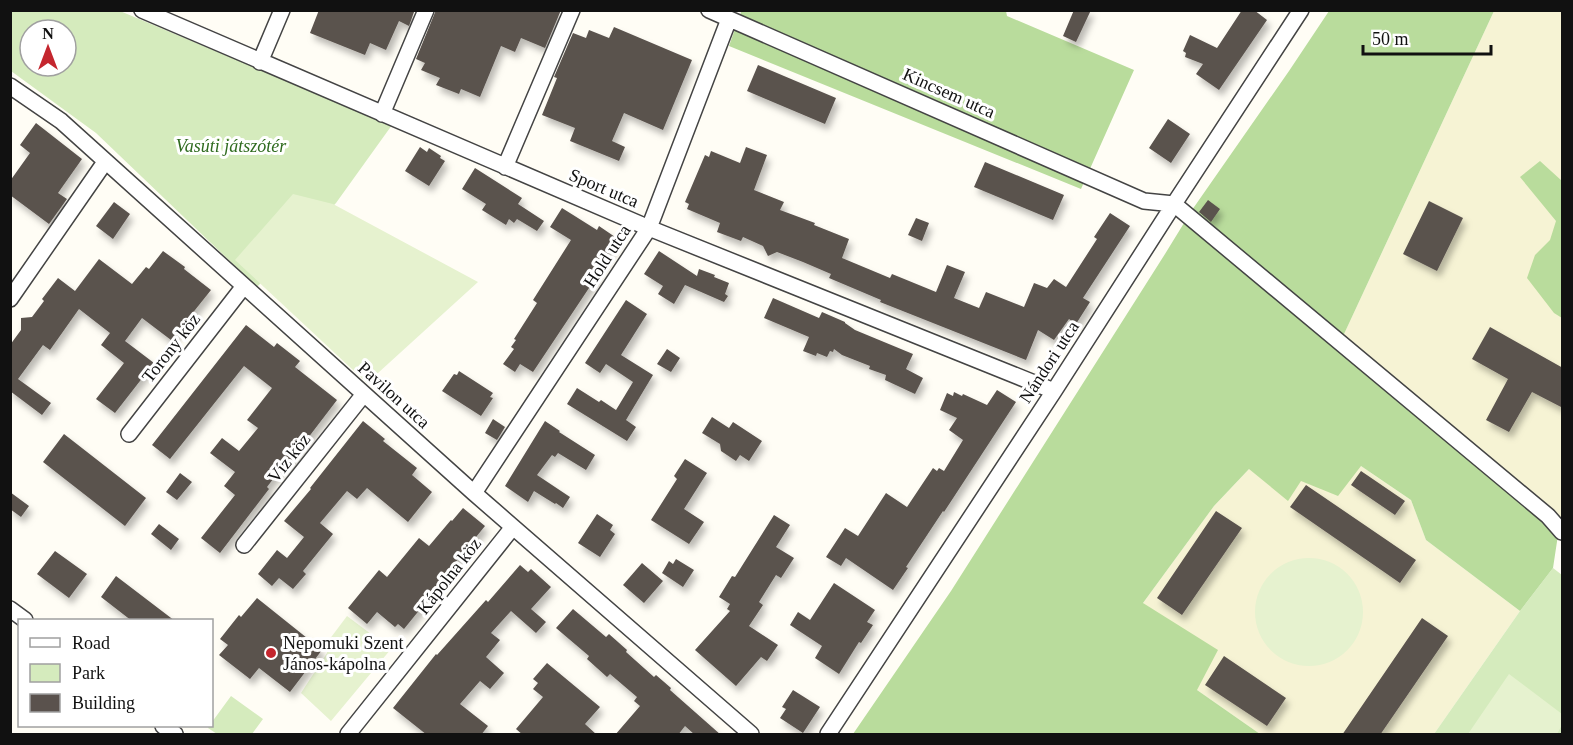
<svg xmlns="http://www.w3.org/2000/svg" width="1573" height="745" font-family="'Times New Roman',serif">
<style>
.farmland{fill:#f6f3d4}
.green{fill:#d5ebbd;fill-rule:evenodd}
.forest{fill:#b9dc9c}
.pitch{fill:#e6f2cf}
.building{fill:#5a524d;filter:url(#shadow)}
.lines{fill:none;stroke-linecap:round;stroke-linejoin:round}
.street-casing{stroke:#444;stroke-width:18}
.street{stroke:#fff;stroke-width:15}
.poi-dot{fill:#c4262e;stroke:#fff;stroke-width:2}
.labels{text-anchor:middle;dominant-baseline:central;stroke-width:6;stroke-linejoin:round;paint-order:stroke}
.street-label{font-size:18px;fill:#111;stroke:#fff}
.park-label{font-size:18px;font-style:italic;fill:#2f6b1f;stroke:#fff}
.poi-label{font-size:18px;fill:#111;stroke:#fff;text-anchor:start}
</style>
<defs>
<filter id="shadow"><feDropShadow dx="3.5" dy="6" stdDeviation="3" flood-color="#0004"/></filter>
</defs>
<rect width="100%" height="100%" fill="#fffdf5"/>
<path class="farmland" d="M1494 11H1562V517L1542 514 1338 347Z
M1361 466 1411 500 1426 540 1520 611 1434 734H1260L1197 690 1143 603 1214 506 1249 469 1301 481Z"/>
<path class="green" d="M11 11H120L392 125 336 203 257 287 96 133 11 71ZM30 30H66V66H30Z
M1553 568 1562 575V734H1434L1520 611Z
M231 696 263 719 252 734H217L208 728 209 726H212V722Z"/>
<path class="forest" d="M739 11H1006L1007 16 1134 70 1081 189 729 46 741 12Z
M1329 11H1494L1338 347 1542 514 1558 535 1553 568 1520 611 1426 540 1411 500 1361 466 1338 496 1301 481 1288 501 1249 469 1214 506 1143 603 1218 650 1197 690 1260 734H853L951 591 1165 254 1192 210 1289 71Z
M1540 161 1562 181V318L1554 313 1527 278 1535 255 1550 240 1556 221 1520 177Z"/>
<path class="pitch" d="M293 194 333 204 478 282 367 383 235 260Z
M1255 612a54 54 0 1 1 108 0a54 54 0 1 1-108 0Z
M347 616 391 649 331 721 301 693 327 653 326 644Z
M1509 674 1562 714V725L1557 734H1468Z"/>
<path class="building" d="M319 10H410L414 12 409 26 399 21 386 50 370 43 365 55 310 33Z
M436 10H561L545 48 521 38 515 52 501 46 480 97 461 89 459 94 436 85 440 78 421 70 425 63 416 59Z
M1074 10H1091L1076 42 1063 36Z
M1242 10H1254L1267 20 1219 90 1196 74 1203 64 1185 57 1186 53 1183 51 1190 35 1217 48Z
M614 27 692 60 663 130 624 113 612 141 625 147 619 161 570 141 575 128 542 115 557 78 554 77 573 33 586 38 589 30 609 38Z
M758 65 836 98 825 124 747 91Z
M1168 119 1190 134 1171 163 1149 148Z
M36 123 82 159 58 193 67 199 49 224 10 195V181L30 153 20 145Z
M420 147 427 152 429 148 441 156 440 158 445 161 429 186 405 171Z
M746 147 767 155 754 190 784 202 780 210 815 223 814 225 849 239 842 258 890 278 892 274 936 292 947 265 965 272 954 298 979 308 986 292 1024 307 1034 283 1047 288 1054 279 1066 287 1097 239 1094 237 1110 213 1130 226 1083 298 1090 302 1076 324 1069 319 1054 340 1038 330 1026 360 880 302 881 300 829 278 831 274 803 262 777 252 768 256 763 246 743 237 741 241 717 232 720 223 687 209 689 204 685 202 705 155 709 157 711 151 740 163Z
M985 162 1064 195 1053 220 974 187Z
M475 168 522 198 518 204 544 221 537 231 517 219 514 223 509 219 506 225 482 210 486 204 462 189Z
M1208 200 1220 209 1211 222 1199 212Z
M1429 201 1463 218 1437 271 1403 254Z
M114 202 130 214 113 239 96 226Z
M562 208 597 230 599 226 618 239 595 274 597 276 533 372 520 364 515 372 503 364 514 349 511 347 516 340 514 339 537 303 533 300 571 240 550 227Z
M916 218 929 223 922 241 908 235Z
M163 251 185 267 184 269 211 290 171 340 142 318 125 341 154 363 115 413 96 399 124 363 101 345 110 333 79 309 50 350 43 345 18 379 51 403 42 415 10 391V345L21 330V318L32 317 44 301 42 299 58 278 75 291 99 259 132 284 146 267 149 269Z
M659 251 697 276 699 269 715 275 714 277 729 283 725 294 728 296 724 302 685 285 674 304 658 294 663 286 644 274Z
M773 298 819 318 822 312 845 322V323L855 330 913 354 906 369 923 378 915 394 885 380 886 375 869 369 870 366 842 355 834 349 833 352 830 351 827 357 817 353 816 356 803 351 809 337 764 318Z
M626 300 647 314 621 355 653 375 626 420 636 427 627 441 567 404 577 388 599 402 601 400 616 410 633 382 606 364 600 373 585 363Z
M246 325 274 347 277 343 300 361 295 367 337 400 285 468 283 466 267 487 269 489 220 553 201 538 235 495 224 486 235 472 210 453 222 438 239 451 258 428 247 420 272 388 244 366 170 459 152 445Z
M1490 327 1563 368V408L1532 392 1509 432 1486 420 1508 379 1472 359Z
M667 349 680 358 671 372 657 364Z
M459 371 493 393 490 397 493 398 481 416 442 391 454 374 457 375Z
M997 390 1016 402 944 512 943 511 906 567 908 568 893 590 846 558 841 566 826 557 845 528 858 536 886 493 907 507 933 468 937 471 939 468 944 471 963 440 949 430 957 418 940 410 947 393 953 396 954 392 962 396 963 394 987 405Z
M712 417 729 428 733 422 762 441 749 461 740 455 736 461 721 451 720 444 702 433Z
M493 419 505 427 497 440 485 433Z
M363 421 385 439 383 441 417 468 412 475 432 492 408 522 367 488 357 499 347 491 320 523 333 534 303 571 306 574 293 589 279 578 272 586 258 574 277 550 287 558 304 537 284 521 311 489 310 488Z
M545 421 560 431 559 432 595 455 586 470 558 453 555 457 552 455 537 475 570 497 563 508 556 503 555 504 534 491 528 502 505 486Z
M64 434 146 498 125 526 43 462Z
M685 459 707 473 684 509 704 522 689 544 651 520 677 479 674 476Z
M1361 471 1405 501 1395 515 1351 485Z
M180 473 192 482 177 500 166 492Z
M1306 485 1416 560 1400 583 1290 507Z
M10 492 29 506 21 517 10 509Z
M463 508 485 526 428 596 430 597 404 629 398 624 395 627 377 612 367 624 348 608 379 570 387 577 419 538 429 546 451 520 452 521Z
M1216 511 1242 528 1182 615 1157 598Z
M597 514 613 525 610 530 615 534 600 557 578 543Z
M774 515 790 525 776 547 794 558 781 578 776 575 759 602 763 605 749 626 778 645 767 661 761 657 736 686 695 650 730 611 727 609 730 604 719 597 732 576 735 577Z
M159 524 179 539 171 550 151 534Z
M55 551 87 574 69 598 37 574Z
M676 559 694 570 683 587 662 573 669 561 673 564Z
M642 563 663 581 644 603 623 585Z
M520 565 528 572 531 569 551 587 531 609 546 622 536 633 511 611 491 633 500 640 486 657 504 673 490 689 480 681 460 704 488 726 481 735H427L393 708 436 654 437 655 486 600 488 602Z
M116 576 175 621H132L101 597Z
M834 583 875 610 867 622 873 625 861 643 859 642 839 674 815 658 822 646 790 625 798 612 810 620Z
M257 598 322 650 290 692 259 668 250 679 219 655 228 645 220 639 239 615 241 617Z
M573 609 606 637 609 634 627 650 626 652 654 677 656 675 671 688 670 690 721 735H695L685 726 678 735H615L640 706 634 701 637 697 610 674 607 677 587 659 589 656 556 628Z
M1422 618 1448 636 1380 735H1342Z
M1224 656 1286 698 1267 726 1205 685Z
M547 663 600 707 585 724 597 735H523L516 729 543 697 533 689 538 683 533 679Z
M793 690 820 707 803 733 780 718 786 709 782 707Z"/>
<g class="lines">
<g class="street-casing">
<path id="street" d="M142 10 649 228 1054 391
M709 10 1144 201 1174 204 1548 516 1562 532
M260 62 282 10
M10 86 61 121 474 493 751 734
M382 114 426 10
M505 167 572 10
M10 299 105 162
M129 434 244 286
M474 493 649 228 729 19
M244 545 364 394
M10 609 25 620
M163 726 175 734
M348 734 513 527
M828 734 1054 391 1174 204 1301 10"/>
</g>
<use href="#street" class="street"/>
</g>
<circle class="poi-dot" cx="271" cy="653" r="6"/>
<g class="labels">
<g class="street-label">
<text transform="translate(949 93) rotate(24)">Kincsem utca</text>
<text transform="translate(604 188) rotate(23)">Sport utca</text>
<text transform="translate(607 256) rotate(-57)">Hold utca</text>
<text transform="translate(171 348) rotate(-52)">Torony köz</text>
<text transform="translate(1049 362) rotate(-57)">Nándori utca</text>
<text transform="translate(394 395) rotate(42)">Pavilon utca</text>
<text transform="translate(289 458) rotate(-52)">Víz köz</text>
<text transform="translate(449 576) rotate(-52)">Kápolna köz</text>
</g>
<g class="park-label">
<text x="231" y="146">Vasúti játszótér</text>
</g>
<g class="poi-label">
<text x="283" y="643">Nepomuki Szent<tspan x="283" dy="21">János-kápolna</tspan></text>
</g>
</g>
<rect width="1573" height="745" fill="none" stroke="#111111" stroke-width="24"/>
<rect x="18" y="619" width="195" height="108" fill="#ffffff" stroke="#a0a0a0" stroke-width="1.5"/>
<rect x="30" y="638" width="30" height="9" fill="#ffffff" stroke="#a0a0a0" stroke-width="1.5"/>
<text x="72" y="649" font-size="18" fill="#111111">Road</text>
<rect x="30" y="664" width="30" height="18" fill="#d5ebbd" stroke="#a0a0a0" stroke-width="1.5"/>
<text x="72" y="679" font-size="18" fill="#111111">Park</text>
<rect x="30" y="694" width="30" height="18" fill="#5a524d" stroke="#a0a0a0" stroke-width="1.5"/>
<text x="72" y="709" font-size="18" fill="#111111">Building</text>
<g transform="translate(48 48)"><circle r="28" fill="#ffffff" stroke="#a0a0a0" stroke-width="1.5"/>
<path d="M0-4.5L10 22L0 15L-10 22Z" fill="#c4262e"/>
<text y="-9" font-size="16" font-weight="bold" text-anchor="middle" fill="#111111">N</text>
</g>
<path d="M1363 45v9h128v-9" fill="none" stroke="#111111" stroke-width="3"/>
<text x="1372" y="45" font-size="18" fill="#111111" stroke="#ffffff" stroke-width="4.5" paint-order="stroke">50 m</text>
</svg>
